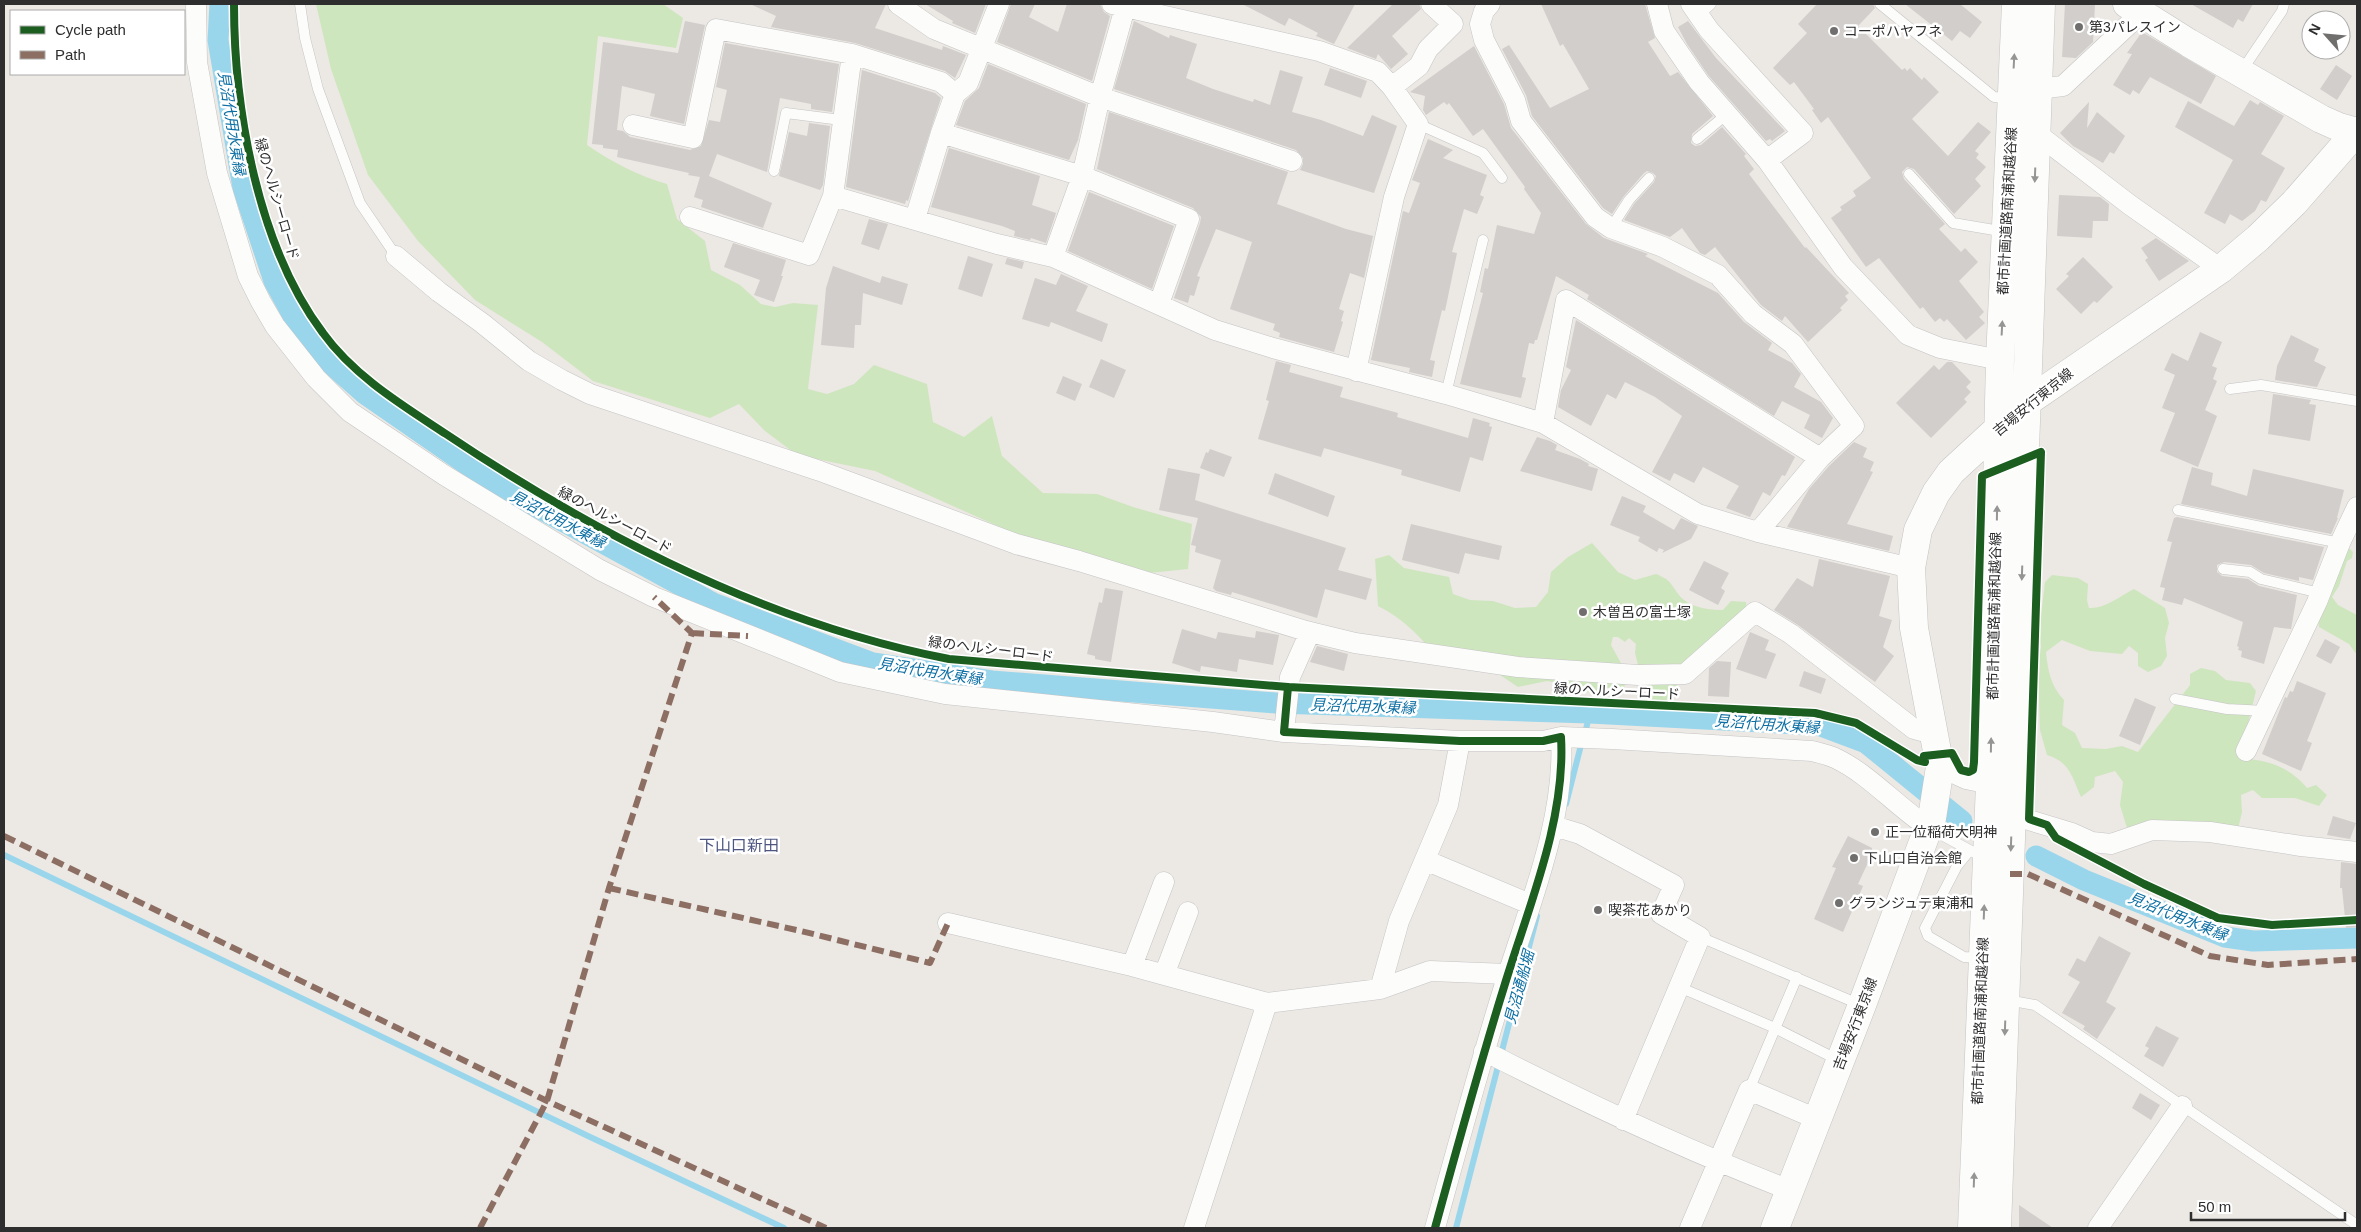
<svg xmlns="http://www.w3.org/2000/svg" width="2361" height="1232" font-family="Arial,'Noto Sans JP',sans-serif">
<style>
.green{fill:#cee6be}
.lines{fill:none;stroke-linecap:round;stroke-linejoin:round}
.stream{stroke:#99d6ec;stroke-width:6}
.canal{stroke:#99d6ec;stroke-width:21}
.building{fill:#d1cecb}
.lane-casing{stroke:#c5c4c5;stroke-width:11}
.street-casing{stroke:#c5c4c5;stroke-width:21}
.secondary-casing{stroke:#c5c4c5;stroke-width:29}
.lane{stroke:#fcfcfb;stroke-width:10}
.street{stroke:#fcfcfb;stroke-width:20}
.secondary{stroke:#fcfcfb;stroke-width:28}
.quiet{stroke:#8d6e63;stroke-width:6;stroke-dasharray:12 6;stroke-linecap:butt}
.cycleway-casing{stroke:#fff;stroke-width:11}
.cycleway{stroke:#1b5e20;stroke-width:8}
.oneway{fill:#959594}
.poi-dot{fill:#706f6e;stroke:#fff;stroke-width:2}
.labels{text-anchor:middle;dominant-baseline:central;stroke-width:5;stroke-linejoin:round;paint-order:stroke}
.poi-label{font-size:14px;fill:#2e2e2e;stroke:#fff;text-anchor:start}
.street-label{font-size:14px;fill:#2e2e2e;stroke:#fff}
.water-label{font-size:15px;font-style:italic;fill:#0d6fa3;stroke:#fff}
.quarter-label{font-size:16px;fill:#4d5680;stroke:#fff}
</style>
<rect width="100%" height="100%" fill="#ece8e4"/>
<path class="green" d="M316 4H663L683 18 676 48 598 36 587 145C612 162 639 176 667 184L677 219 705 241 711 270 740 285 761 304 775 307 793 303 818 305 808 389 827 394 854 384 874 365 927 384 933 422 964 437 992 416 1002 456 1043 493 1097 494 1133 507 1192 524 1188 569 1139 574 1013 533 875 471 797 455 765 431 739 404 710 418 593 381 542 342 475 300 418 241 368 175 331 69Z
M1592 543 1618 572 1635 580 1656 574C1671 580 1670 583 1679 595 1688 607 1708 610 1723 610L1731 601 1746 602 1747 612 1685 662 1667 670 1677 682V697L1659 702 1650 700 1648 682 1641 677 1635 653 1636 644 1629 638 1625 642 1618 637H1613L1611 645 1627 674 1624 688 1615 696 1579 691 1568 685 1547 681 1518 687 1488 667 1442 663C1423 640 1405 619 1378 606L1375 559 1389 555 1404 568 1449 577 1453 594 1470 600 1493 601 1515 608 1536 607 1548 592 1551 572 1568 557Z
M2348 547 2353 552 2352 558 2347 561 2339 586 2332 597 2338 605 2357 615V655L2349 644 2319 627 2318 615Z
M2052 575 2078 578 2088 584 2087 600 2089 608C2105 609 2120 596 2134 589L2165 608 2169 623 2165 638 2167 656 2161 666 2148 672 2138 666V653L2129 646 2122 654 2090 651 2062 640 2046 652C2048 672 2051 686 2064 700L2062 725 2075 733 2082 748 2106 749 2122 746 2138 752 2190 685V674L2201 668 2215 671 2226 680 2250 683 2256 691 2244 740 2248 759C2272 761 2291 769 2307 788L2316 785 2327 795 2319 806 2295 798H2262L2253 790 2241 795 2242 812 2238 829 2144 825 2127 828 2120 805 2123 782 2115 771 2095 777 2094 787 2081 797C2072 777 2070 762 2047 755L2040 730 2038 670 2041 647 2039 631 2045 582Z"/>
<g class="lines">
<path class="stream" d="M1586 729 1590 713
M1566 804 1581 745
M4 855 588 1136 784 1228
M1456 1228 1537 916"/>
<path class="canal" d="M220 4 218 40 243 188 274 281 298 325 323 357 365 394 498 486 713 603 873 663 992 681 1276 703 1590 713 1818 725 1866 743 1962 821
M2036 856 2084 880 2225 937 2253 941 2357 938"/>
</g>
<path class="building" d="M750 4H886L875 28 942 50 943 46 966 55 955 78 945 71 855 43 771 27 776 16Z
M925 4H986L975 33 952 23 953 21Z
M1011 4H1035L1029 17 1058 32 1067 4H1100L1104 12 1110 16 1092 81 997 42Z
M1242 4H1355L1334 44 1316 36 1318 33 1289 18 1285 26Z
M1393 4H1419L1421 9 1392 36 1408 54 1391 69 1378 54 1376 59 1347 48Z
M1541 4H1645L1655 38 1648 42 1670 76 1678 72 1713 116 1692 134 1691 143 1695 146 1701 145 1722 127 1746 154 1744 156 1754 169 1749 174 1805 248 1806 247 1849 293 1845 296 1848 300 1840 308 1842 310 1808 342 1785 316 1782 321 1761 305 1715 247 1705 255 1700 253 1682 228 1670 237 1624 220 1634 204 1654 182 1656 176 1653 173 1647 171 1644 173 1624 196 1612 214 1603 208 1532 116 1526 95 1502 49 1509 45 1550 108 1589 89 1563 44 1560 46Z
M1817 4H1873L1875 8 1858 26 1902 70 1905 68 1907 71 1910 68 1922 80 1924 77 1939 92 1912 119 1948 156 1978 122 1991 132 1975 151 1979 154 1976 158 1986 167 1975 179 1981 186 1954 214 1914 169 1907 167 1902 172 1904 179 1945 224 1939 229 1961 252 1965 248 1978 262 1959 281 1984 312 1979 317 1985 323 1966 340 1947 319 1944 322 1940 318 1935 322 1923 307 1920 309 1879 258 1866 267 1831 218 1842 210 1840 207 1856 196 1853 191 1871 178 1828 117 1821 123 1812 110 1814 109 1794 82 1790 85 1773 68 1807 33 1798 24Z
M1905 4H1960L1982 22 1970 38 1960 31 1952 41Z
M2065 4H2095L2093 42 2076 58 2062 57Z
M2191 4H2253L2243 22 2238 19 2233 28Z
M685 21 705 25 684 124 650 116 655 94 622 86 617 130 623 131 630 137 690 150 701 146 709 120 720 122 727 90 716 87 725 43 839 64 832 112 811 109V104L780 98 767 172 717 154 709 176 772 203 763 228 701 207 703 200 694 197 700 177 688 175 689 173 617 157 618 150 603 148V145L592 144 603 42 678 53Z
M1134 21 1169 38 1170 35 1197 44 1186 78 1213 89 1253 102 1254 99 1270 105 1280 70 1303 77 1292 112 1321 120 1363 136 1372 115 1397 126 1374 193 1300 170 1303 164V158L1296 150 1114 89Z
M1688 21 1716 58 1785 131 1772 141 1770 139 1766 141 1708 75 1687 44 1678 27Z
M2142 32 2216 76 2201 104 2150 77 2139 94 2133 90 2130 95 2113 85 2132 54 2127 53Z
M1474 46 1504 104 1511 128 1586 224 1604 238 1648 254 1645 256 1718 293 1744 322 1772 343 1768 350 1792 363 1801 374 1794 387 1821 402 1833 418 1822 438 1804 428 1810 415 1782 401 1774 416 1587 299 1589 295 1556 276 1537 340H1535L1534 344 1529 343 1522 377 1526 378 1521 398 1460 384 1483 293 1480 292 1485 268 1488 269 1497 225 1534 234 1541 213 1524 189 1525 187 1483 129 1473 136 1449 103 1447 105 1444 102 1426 115 1423 110 1425 96 1410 92Z
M988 64 1086 104 1078 140 1069 160 956 125 965 101 979 88Z
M2336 65 2352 76 2337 100 2320 89Z
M1330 68 1367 81 1361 98 1324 85Z
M862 70 935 93 941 98 908 201 906 200 905 204 846 187Z
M2250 100 2258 105 2260 102 2284 116 2261 154 2285 168 2266 202 2261 200 2255 211 2242 221 2230 214 2225 224 2204 213 2233 160 2175 127 2188 101 2234 126Z
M2089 102 2087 128 2097 112 2125 136 2114 154 2110 152 2103 163 2073 146 2060 133Z
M1109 112 1288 172 1277 204 1346 229 1373 236 1364 278 1350 273 1339 309 1344 311 1341 321 1343 322 1334 352 1279 337 1280 333 1273 330 1275 324 1230 309 1252 242 1216 229 1197 276 1200 277 1194 296 1190 295 1188 303 1174 298 1200 223 1201 217 1193 208 1097 169Z
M809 123 830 126 823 185 820 190 779 176 789 132 807 136Z
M1428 139 1453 150 1443 158 1487 175 1480 195 1484 197 1477 214 1464 209 1452 252 1457 253 1445 311 1442 310 1430 360 1435 361 1432 377 1409 372 1410 368 1371 360 1403 211 1409 213 1420 183 1412 180Z
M949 148 1040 176 1032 205 1056 213 1046 243 1031 238 1030 240 1014 236 1015 231 1002 226 931 207Z
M1089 192 1174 226 1152 289 1068 251Z
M2059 195 2100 197 2109 204 2108 221H2093L2092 238 2057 236Z
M869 219 888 224 879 250 861 244Z
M2156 238 2189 261 2159 281 2145 260 2148 258 2141 248Z
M733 243 786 260 781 276H783L774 302 754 295 760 280 724 267Z
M968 256 993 264 982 297 958 289Z
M2083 257 2113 287 2097 303 2094 301 2081 314 2056 289 2069 276 2066 274Z
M1007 258 1024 262 1022 269 1005 264Z
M833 266 880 283 882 276 908 284 902 305 863 293 861 325H855L854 348 821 345 826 288Z
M1061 274 1088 286 1076 311 1108 324 1102 342 1051 322 1049 327 1022 319 1035 278 1056 285Z
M1576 320 1795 457 1785 476 1782 475 1770 496 1763 492 1750 517 1726 508 1739 486 1703 467 1694 483 1674 473 1670 481 1652 472 1682 416 1655 397 1625 382 1616 399 1607 394 1591 426 1558 407 1561 390 1571 370 1566 367Z
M2200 332 2222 342 2212 366 2217 368 2213 379 2217 381 2205 410 2217 416 2198 467 2160 451 2175 413 2162 408 2175 375 2164 370 2172 353 2188 361Z
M2291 335 2319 349 2314 361 2326 367 2317 387 2275 380 2277 366Z
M1101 359 1126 370 1114 398 1089 387Z
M1276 361 1291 365 1289 372 1343 387 1340 397 1398 413 1397 417 1468 438 1473 418 1490 423 1489 426 1492 427 1483 461 1470 457 1460 492 1401 475 1402 470 1324 448 1321 457 1258 439 1269 401 1266 400Z
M1947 362H1952L1971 382 1966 387 1971 392 1964 399 1967 402 1931 438 1896 403 1934 365 1939 370Z
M1063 376 1082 384 1075 401 1056 393Z
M2273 394 2311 400 2309 404 2316 405 2310 441 2268 434Z
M1537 437 1550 441 1557 445 1555 450 1580 459 1589 464 1588 466 1598 469 1592 491 1520 471Z
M1854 442 1867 448 1863 457 1874 462 1870 471 1873 472 1847 524 1893 536 1889 551 1787 527 1809 489 1829 466Z
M1210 449 1232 457 1224 477 1200 468 1206 452 1208 453Z
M2192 467 2213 473 2211 485 2247 496 2253 469 2344 490 2337 518H2338L2331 534 2181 504Z
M1168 468 1200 474 1195 500 1346 548 1338 570 1372 579 1366 600 1325 589 1317 618 1232 592 1231 595 1216 591 1213 588 1221 560 1195 552 1196 546 1191 545 1198 518 1159 510Z
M1275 473 1335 496 1328 517 1268 494Z
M1622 496 1646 506 1643 512 1674 530 1681 518 1698 526 1691 539 1662 553 1664 550 1659 548 1657 552 1638 541 1640 537 1610 525Z
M2177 517 2324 547 2313 580 2299 577V581L2264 573 2251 565 2224 562 2217 565V572L2222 576 2248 579 2259 586 2297 595 2291 629 2274 627 2264 664 2241 657 2242 651 2238 650 2239 647 2237 646 2243 622 2184 598 2182 605 2162 600 2165 588 2160 587 2172 542 2167 541 2174 518Z
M1411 524 1502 546 1499 560 1465 553 1459 574 1402 560Z
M1819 559 1890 576 1879 616 1892 620 1883 647 1894 656 1875 682 1798 625 1774 610 1797 578 1813 587Z
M1704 561 1729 573 1721 588 1725 591 1718 605 1689 590Z
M1105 588 1123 591 1111 662 1095 659V656L1087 654 1099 602 1102 603Z
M1182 629 1216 639 1218 632 1255 638 1256 631 1279 635 1273 665 1239 659 1237 672 1201 666 1200 672 1172 663Z
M1750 632 1769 640 1765 650 1776 654 1766 679 1736 669Z
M2325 639 2340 647 2331 664 2316 656Z
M1317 646 1348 654 1344 671 1310 662Z
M1717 661 1731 662 1729 697 1708 696 1709 668Z
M1804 671 1826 679 1821 694 1799 686Z
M2297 681 2326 693 2307 741 2312 743 2301 771 2262 754 2285 697 2287 698 2290 691 2293 692Z
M2135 698 2156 707 2140 745 2119 736Z
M2333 816 2356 823 2350 839 2327 835Z
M1848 836 1872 848V854L1858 884 1863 886 1843 932 1814 919 1836 868 1832 867Z
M2341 862 2357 864V927L2346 928 2342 888H2340Z
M2099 936 2131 953 2106 1002 2116 1008 2097 1039 2083 1029 2085 1026 2062 1013 2080 982 2068 975 2077 958 2085 962Z
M2156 1026 2179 1038 2163 1067 2144 1056 2149 1048 2145 1046Z
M2140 1093 2160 1105 2151 1120 2132 1108Z
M2019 1205 2053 1228H2019Z"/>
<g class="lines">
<g class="lane-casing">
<path id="lane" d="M300 4 305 38 318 89 360 203 396 256
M1880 4 1994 97 2011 98
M1699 15 1711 4
M2241 72 2282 11 2284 4
M1418 124 1483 153 1502 178
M1697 139 1727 114
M774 171 786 113 841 120
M1909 174 1953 223 2006 232
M1611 228 1629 200 1649 178
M2230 389 2261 385 2357 401
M1446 394 1483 240
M2178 510 2340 543
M2223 569 2250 572 2261 579 2320 593
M2175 699 2227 709 2266 711
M1929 828 1975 853
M1970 850 1957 866 1925 928 1928 936 1964 957 1982 958
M1700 937 1861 1005
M1679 987 1775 1028 1840 1061
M2007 1000 2035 1005 2357 1225
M1749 1090 1797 977"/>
</g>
<g class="street-casing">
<path id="street" d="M196 4 197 62 217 173 248 276 261 302 275 326 316 378 350 412 444 475 600 570 654 597 840 672 945 694 1213 722 1284 732 1460 741H1543L1561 737 1612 739 1812 751C1820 753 1828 755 1835 758 1869 774 1896 806 1928 827
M898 4 934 29 1100 97 1292 161
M1112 4 1319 51 1378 72 1392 87 1418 124 1394 197 1356 371
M1490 4 1484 11 1480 24 1484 40 1515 100 1521 121 1595 217 1611 228 1663 247 1718 275 1753 314 1793 344 1854 426 1820 458 1758 532
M1657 4 1664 31 1699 82 1767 160 1843 267 1908 335 1940 348 2000 360
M1691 4 1709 30 1803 133 1767 160
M1392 87 1419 66 1428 49 1453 24 1431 4
M2038 89 2063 86 2141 13
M633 125 693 138 716 29 852 54 941 82 955 94
M941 133 1082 176 1189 219 1159 304
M2036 133 2130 205 2221 269
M833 196 997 244 1053 257 1215 330 1273 348 1446 394 1543 423 1698 514 1758 532 1911 568
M690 217 809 255 833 196 852 54
M915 219 941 133 955 94 968 83 999 4
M396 256 439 292 482 323 529 361 562 380 590 394 820 471 1016 544 1079 561 1306 631 1355 643 1518 667 1638 675 1685 674 1755 612 1791 634 1914 729 1921 731 1934 730
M1053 257 1082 176 1100 97 1126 4
M1543 423 1566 300 1820 458
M1284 732 1290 677 1310 632
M2246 751 2317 602 2340 543 2357 507
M1940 767 1966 779 1990 784
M2012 815 2072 833 2092 842 2111 844 2152 830 2210 832 2301 846 2357 852
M1554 826 1580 834 1674 885 1661 914 1700 937 1623 1120
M1425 860 1530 904
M948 923 1132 966 1267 1003 1380 989 1430 971 1508 974
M1132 966 1164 882
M1164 975 1188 912
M1380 989 1399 921 1448 805 1460 741
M1484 1051C1584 1102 1685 1150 1790 1190
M1194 1228 1267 1003
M1435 1228C1457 1148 1479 1067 1504 987 1528 908 1566 820 1561 737
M1690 1228 1749 1090 1817 1119
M2098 1228 2182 1106"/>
</g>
<g class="secondary-casing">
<path id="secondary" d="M2127 4 2189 43 2321 119 2339 127 2357 132
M1775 1228 1862 1005 1932 818 1940 767 1914 628 1911 568 1918 530 1936 493 1951 472 2027 402 2221 269 2258 238 2294 203 2357 131
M1972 1228 1990 784 2000 360 2016 4
M1997 1228 2041 4"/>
</g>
<use href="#lane" class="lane"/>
<use href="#street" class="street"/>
<use href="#secondary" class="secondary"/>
<path class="quiet" d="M692 633 748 636
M4 836 547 1101 826 1228
M2010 874H2028L2210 956 2268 965 2357 959
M609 888 801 931 930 963 948 923
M480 1228 547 1101 609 888 692 633 654 597"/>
<g class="cycleway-casing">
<path id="cycleway" d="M234 4C234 110 258 247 323 333 354 376 402 405 446 434 598 536 768 624 949 659L1288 687 1815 713 1856 723 1917 760 1925 762 1924 756 1952 753 1961 770 1969 772 1973 770 1974 762 1982 476 2041 452 2029 819 2047 825 2056 838 2144 884 2218 918 2272 925 2357 920
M1288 687 1284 732 1460 741H1543L1561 737C1566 820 1528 908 1504 987 1479 1067 1457 1148 1435 1228"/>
</g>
<use href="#cycleway" class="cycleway"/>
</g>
<defs><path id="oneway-solid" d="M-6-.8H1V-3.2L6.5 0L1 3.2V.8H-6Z" transform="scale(1.25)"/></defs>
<g class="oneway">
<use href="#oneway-solid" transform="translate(2014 61) rotate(-87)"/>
<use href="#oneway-solid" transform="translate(2035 175) rotate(92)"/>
<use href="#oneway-solid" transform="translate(2002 328) rotate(-87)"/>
<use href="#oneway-solid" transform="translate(1997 513) rotate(-89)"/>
<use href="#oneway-solid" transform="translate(2022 573) rotate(92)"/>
<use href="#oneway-solid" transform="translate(1991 745) rotate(-89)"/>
<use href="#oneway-solid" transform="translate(2011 844) rotate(92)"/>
<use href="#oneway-solid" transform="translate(1984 912) rotate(-88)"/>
<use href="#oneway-solid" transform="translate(2005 1028) rotate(92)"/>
<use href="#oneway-solid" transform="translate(1974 1180) rotate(-88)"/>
</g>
<g class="poi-dot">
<circle cx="2079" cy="27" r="5"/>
<circle cx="1834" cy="31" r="5"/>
<circle cx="1583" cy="612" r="5"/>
<circle cx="1875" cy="832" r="5"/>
<circle cx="1854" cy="858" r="5"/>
<circle cx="1839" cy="903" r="5"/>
<circle cx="1598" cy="910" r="5"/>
</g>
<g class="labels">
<g class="poi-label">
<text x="2089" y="27">第3パレスイン</text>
<text x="1844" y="31">コーポハヤフネ</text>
<text x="1593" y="612">木曽呂の富士塚</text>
<text x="1885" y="832">正一位稲荷大明神</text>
<text x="1864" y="858">下山口自治会館</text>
<text x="1849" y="903">グランジュテ東浦和</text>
<text x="1608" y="910">喫茶花あかり</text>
</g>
<g class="street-label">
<text transform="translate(277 199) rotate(74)">緑のヘルシーロード</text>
<text transform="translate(2007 211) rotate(-87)">都市計画道路南浦和越谷線</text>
<text transform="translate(2033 402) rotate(-39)">吉場安行東京線</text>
<text transform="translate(615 520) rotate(28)">緑のヘルシーロード</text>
<text transform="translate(1994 616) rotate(-89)">都市計画道路南浦和越谷線</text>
<text transform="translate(991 649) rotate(7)">緑のヘルシーロード</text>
<text transform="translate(1617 691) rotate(3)">緑のヘルシーロード</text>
<text transform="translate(1980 1021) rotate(-88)">都市計画道路南浦和越谷線</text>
<text transform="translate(1855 1024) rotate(-69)">吉場安行東京線</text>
</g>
<g class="water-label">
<text transform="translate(232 123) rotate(81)">見沼代用水東縁</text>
<text transform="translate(558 519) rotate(28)">見沼代用水東縁</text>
<text transform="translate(930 671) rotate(9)">見沼代用水東縁</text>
<text transform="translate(1363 706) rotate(2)">見沼代用水東縁</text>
<text transform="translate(1767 724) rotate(4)">見沼代用水東縁</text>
<text transform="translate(2178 916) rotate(22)">見沼代用水東縁</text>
<text transform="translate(1519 987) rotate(-75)">見沼通船堀</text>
</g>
<g class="quarter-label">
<text x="739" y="845">下山口新田</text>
</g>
</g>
<rect width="2361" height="1232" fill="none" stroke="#2e2e2e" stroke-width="10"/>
<rect x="10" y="10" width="175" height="65" fill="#ffffff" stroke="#ababab"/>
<rect x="20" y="26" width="25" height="8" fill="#1b5e20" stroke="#ababab"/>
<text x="55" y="35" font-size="15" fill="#2e2e2e">Cycle path</text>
<rect x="20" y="51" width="25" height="8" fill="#8d6e63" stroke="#ababab"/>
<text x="55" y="60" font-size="15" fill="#2e2e2e">Path</text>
<g transform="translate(2326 35) rotate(297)"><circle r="24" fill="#ffffff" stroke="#ababab"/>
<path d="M0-4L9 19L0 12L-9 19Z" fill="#706f6e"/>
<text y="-8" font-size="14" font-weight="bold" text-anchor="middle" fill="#2e2e2e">N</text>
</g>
<path d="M2191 1212v8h154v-8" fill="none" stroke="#2e2e2e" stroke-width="2.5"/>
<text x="2198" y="1212" font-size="15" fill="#2e2e2e" stroke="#ffffff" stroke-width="4" paint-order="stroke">50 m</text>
</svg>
